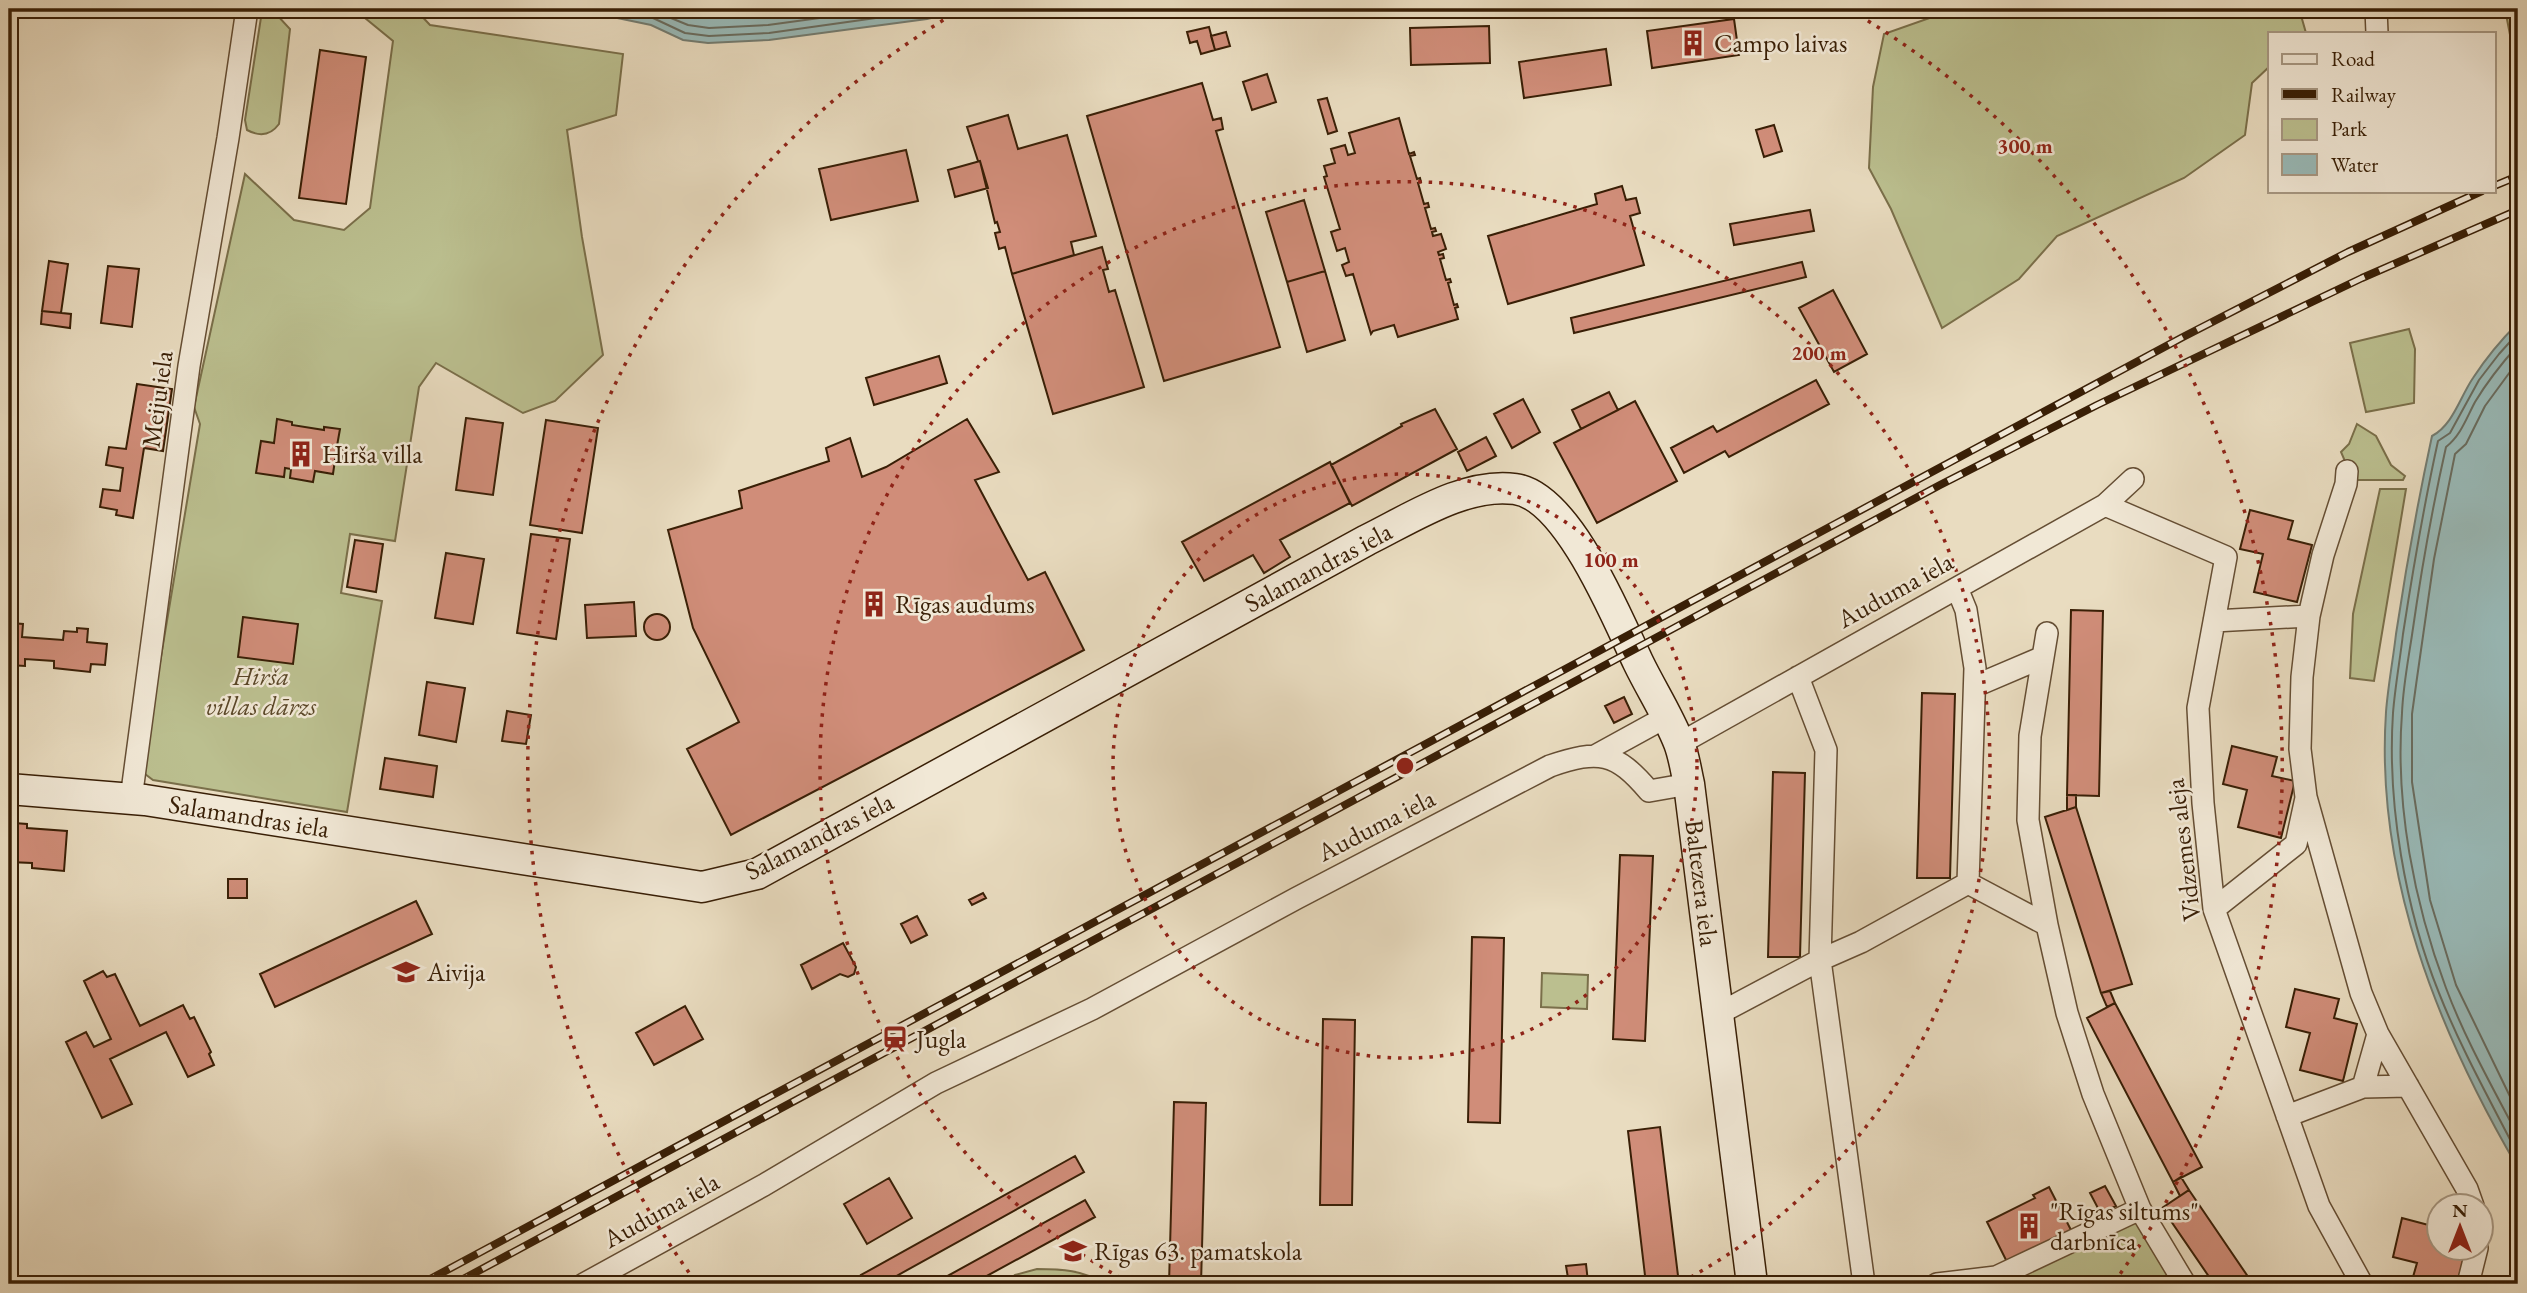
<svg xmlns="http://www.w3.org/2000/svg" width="2527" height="1293" font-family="'EB Garamond',serif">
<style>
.green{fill:#bbbf8f;stroke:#7a6f4a;stroke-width:2}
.water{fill:#99bab8;stroke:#737c71;stroke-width:2}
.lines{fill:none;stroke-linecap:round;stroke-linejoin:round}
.shore{stroke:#696c5f;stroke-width:2}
.building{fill:#d08d79;stroke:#391f06;stroke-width:2}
.street-casing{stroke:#654e34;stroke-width:24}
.secondary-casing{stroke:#391f06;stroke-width:33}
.street{stroke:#f1e8d6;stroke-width:21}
.secondary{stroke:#f1e8d6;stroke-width:30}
.rail-casing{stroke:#391f06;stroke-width:8}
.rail{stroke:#f1e8d6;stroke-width:5;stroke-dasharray:16;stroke-linecap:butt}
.ring{fill:none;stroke:#8f2418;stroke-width:3.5;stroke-dasharray:3.5 7}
.labels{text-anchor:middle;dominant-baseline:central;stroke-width:5;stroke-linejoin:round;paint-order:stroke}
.poi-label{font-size:26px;fill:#391f06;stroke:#f1e8d6;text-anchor:start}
.street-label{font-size:26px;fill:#391f06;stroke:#f1e8d6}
.park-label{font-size:26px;font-style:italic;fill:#5a4728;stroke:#f1e8d6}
.centre{fill:#8f2418;stroke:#f1e8d6;stroke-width:3.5}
.ring-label{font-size:21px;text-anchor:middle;font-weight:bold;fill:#8f2418;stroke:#f1e8d6;stroke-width:5;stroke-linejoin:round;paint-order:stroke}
</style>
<rect width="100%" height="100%" fill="#e9dcc0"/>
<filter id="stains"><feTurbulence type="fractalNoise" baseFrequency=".00286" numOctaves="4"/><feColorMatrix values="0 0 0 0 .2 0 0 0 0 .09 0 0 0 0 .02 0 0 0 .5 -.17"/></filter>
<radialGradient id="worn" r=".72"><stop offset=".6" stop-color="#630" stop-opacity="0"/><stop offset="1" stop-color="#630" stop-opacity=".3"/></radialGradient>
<path class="green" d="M354 9H415L430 25 623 54 616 115 567 130 582 237 603 355 555 401 523 413 436 363 419 387 395 541 350 534 341 593 382 601 347 812 153 780 145 774 143 764 200 424 194 407 245 174 294 220 344 230 370 208 393 41Z
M1955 9H2229L2233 12 2242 9H2294L2300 12 2306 33H2270V66L2252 83 2245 135 2184 178 2057 236 2019 279 1942 328 1891 209 1869 168 1873 87 1884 34Z
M2505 9H2518V76Z
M262 11 276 14 290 29 279 124C271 135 260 137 247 130L245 120Z
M2409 329 2415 349 2414 403 2366 412 2350 343Z
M2357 424 2376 436 2391 465 2405 476 2403 480H2353L2341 452 2349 444Z
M2380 489H2406L2374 681 2350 678 2353 614Z
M1542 973 1588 975 1587 1009 1541 1007Z
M2139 1216 2179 1284H1982Z
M1037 1269C1061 1269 1084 1270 1104 1284H1004L1015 1275Z"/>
<path class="water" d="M574 9H969L927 19 769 40 708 43 683 40 651 25Z
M2518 323V1168C2438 1031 2375 875 2386 712 2388 686 2393 660 2396 634 2406 567 2418 501 2432 436 2453 425 2460 397 2473 378 2486 358 2501 340 2518 323Z"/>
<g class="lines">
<path class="shore" d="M607 9 653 18 685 33 709 36 769 33 940 9
M649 9 688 25 709 28 768 25 886 9
M678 9C714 25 768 14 807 9
M2518 333 2499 354 2479 380 2450 433 2438 441C2424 505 2413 569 2403 634 2400 660 2395 687 2393 713 2387 803 2405 909 2439 993 2461 1049 2491 1102 2518 1155
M2518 345C2502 363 2487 382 2475 402 2466 419 2461 435 2446 447 2432 509 2421 572 2412 635 2408 661 2403 687 2402 713 2395 805 2414 903 2446 988 2465 1039 2493 1088 2518 1136
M2518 361 2485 406 2466 444 2455 454 2434 559 2417 678 2412 714V782L2430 900 2456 985 2518 1113"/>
</g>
<path class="building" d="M1734 19 1739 55 1652 68 1647 31Z
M1489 26 1490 63 1411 65 1410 28Z
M1209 27 1215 50 1201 54 1197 41 1190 43 1187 32Z
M1226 32 1230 46 1215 50 1211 36Z
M1606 49 1611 85 1524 98 1519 62Z
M320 50 366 57 346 204 299 198Z
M1267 74 1276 102 1252 110 1243 82Z
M1202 83 1213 120 1221 118 1223 129 1216 131 1280 347 1164 381 1087 116Z
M1327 98 1337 131 1328 134 1318 100Z
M1008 115 1018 149 1067 135 1096 236 1071 242 1074 255 1012 274 1005 247 999 249 995 233 1000 232 997 222 995 223 980 161H978L967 127Z
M1399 118 1409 154 1414 152 1415 155 1410 156 1417 179 1420 178 1421 182 1418 183 1424 204 1428 203 1429 207 1425 208 1431 229 1435 228 1436 231 1432 232 1433 236 1441 234 1446 249 1438 252 1439 255 1443 254 1444 258 1440 259 1446 280 1450 279 1451 282 1448 283 1454 305 1457 304 1458 307 1455 308 1458 319 1398 337 1394 325 1373 331 1371 334 1353 274 1346 276 1342 265 1349 262 1345 248 1337 251 1331 232 1340 229 1324 177 1327 176 1324 166 1335 163 1331 149 1345 145 1348 155 1355 153 1349 133Z
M1774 125 1782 151 1764 157 1756 130Z
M906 150 918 201 831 220 819 169Z
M980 161 988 188 955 197 948 170Z
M1622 186 1626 200 1636 198 1640 213 1630 216 1644 265 1508 304 1488 236 1597 204 1595 194Z
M1304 200 1325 271 1287 282 1266 212Z
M1810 210 1814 231 1734 245 1730 224Z
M1102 247 1108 269 1103 270 1109 292 1115 290 1144 387 1053 414 1012 274Z
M49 261 68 264 61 313 42 311Z
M1802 262 1806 277 1574 333 1571 318Z
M108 266 139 269 132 327 101 323Z
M1325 271 1345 340 1307 352 1287 282Z
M1833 290 1867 354 1834 372 1799 308Z
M42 311 71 314 70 328 41 324Z
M939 356 947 383 874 405 866 378Z
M1816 380 1829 404 1729 457 1725 451 1684 473 1671 448 1713 426 1717 432Z
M137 384 172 389 163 451 144 448 133 518 116 515 117 510 100 507 103 489 120 491 123 468 106 465 109 447 126 449Z
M1609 392 1618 410 1581 429 1572 410Z
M1523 399 1540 432 1512 448 1494 414Z
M1635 401 1677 481 1597 523 1554 443Z
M1435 409 1457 449 1352 506 1331 465 1402 426 1401 424Z
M466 418 503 423 493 495 456 490Z
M277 419 292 422V425L324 430V427L340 429 337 446 344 447 341 461 335 460 333 474 315 471 313 482 290 478 291 469 285 468 284 477 256 473 261 441 274 443Z
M967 419 999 472 975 480 1028 580 1045 572 1084 650 731 835 687 749 739 722 693 628 668 530 742 508 739 491 829 461 826 448 850 438 862 477 886 467Z
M546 420 598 428 582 533 530 525Z
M1486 437 1496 456 1467 471 1458 452Z
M1330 462 1350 503 1280 540 1290 557 1264 573 1253 555 1204 581 1182 542Z
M2250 510 2293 521 2288 539 2312 545 2297 602 2254 592 2263 554 2240 549Z
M531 534 570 539 556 639 517 633Z
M355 540 383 544 376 592 347 587Z
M446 553 484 559 473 624 435 618Z
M634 602 636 636 587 638 585 605Z
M2071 610 2103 611 2099 796 2067 795Z
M644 627a13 13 0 1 1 26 0a13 13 0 1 1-26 0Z
M243 617 298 624 293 664 238 657Z
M11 623 23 624 22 637 63 640 64 631 77 632V628L88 629 87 642 107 644 105 665 91 664 90 672 54 668V661L25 659V666L9 665V627H11Z
M427 682 465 688 456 742 419 735Z
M1922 693 1955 694 1950 878H1917Z
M1624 697 1632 714 1614 723 1605 706Z
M507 711 531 715 526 744 502 741Z
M2232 746 2277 757 2272 776 2295 781 2281 838 2238 827 2247 790 2223 784Z
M385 758 437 766 433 797 380 789Z
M1773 772 1805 773 1800 957H1768Z
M2067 795H2076V807L2067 810Z
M2076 807 2132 984 2101 993 2045 817Z
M14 823 27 824V828L67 831 64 871 32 868V863L9 862V827H14Z
M1620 855 1653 856 1645 1041 1613 1039Z
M228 879H247V898H228Z
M983 893 986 898 972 905 969 900Z
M416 901 432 934 275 1007 260 974Z
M917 916 927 935 911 943 901 924Z
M1472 937 1504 938 1500 1123 1468 1122Z
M843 943 856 967 854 974 848 977 840 974 812 989 801 965Z
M103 971 107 977 115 974 140 1026 183 1005 190 1019 194 1017 211 1052 209 1054 214 1065 188 1077 166 1032 110 1059 132 1104 102 1118 66 1042 86 1032 94 1047 111 1039 84 981Z
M2295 989 2339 999 2334 1018 2357 1024 2343 1081 2300 1070 2310 1033 2286 1027Z
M2110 991 2115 1003 2107 1007 2101 993Z
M2115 1003 2202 1167 2173 1182 2087 1018Z
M685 1006 703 1039 654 1065 636 1033Z
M1323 1019 1355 1020 1352 1205H1320Z
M1174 1102 1206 1103 1201 1284H1169Z
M1660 1127 1679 1284H1646L1628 1131Z
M1075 1156 1084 1172 882 1284H866L861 1275Z
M2181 1177 2189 1190 2180 1196 2173 1182Z
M889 1178 912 1218 867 1244 844 1204Z
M2105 1186 2116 1206 2101 1214 2090 1193Z
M2049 1187 2071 1230 2007 1262 1987 1222 2035 1198 2033 1195Z
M2189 1190 2253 1284H2214L2162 1208Z
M1085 1200 1095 1217 972 1284H933Z
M2402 1218 2440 1228V1248L2465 1254 2457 1284H2411L2417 1263 2393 1257Z
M1586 1264 1588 1282 1569 1284 1566 1266Z"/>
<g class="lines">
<g class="street-casing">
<path id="street" d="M2376 9 2377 33
M2347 471 2346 484 2323 555 2309 616 2302 677 2300 749 2306 797 2361 993 2378 1034 2467 1189 2473 1206
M2105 505 2226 557 2198 708 2203 803 2214 909 2319 1206 2362 1284
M1957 588 1966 610 1975 668 1968 883
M2214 621 2309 616
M2047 633 2030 736 2028 820 2047 925 2067 1013 2093 1094 2140 1209 2185 1284
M1798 677 1826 750 1820 960 1864 1284
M1975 686 2043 657
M1679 744 2105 505 2133 479
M1595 756 1666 717
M131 799 189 366 228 138 247 9
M2214 909 2296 844 2306 798
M1718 1014 1820 960 1861 942 1968 883 2047 925
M2363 1087 2378 1034
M2287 1116 2363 1087 2408 1086
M584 1284 764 1185 936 1083 1092 1009 1297 898 1550 766C1599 749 1616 752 1649 791L1689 784
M1937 1284 1996 1277 2140 1209
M2468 1284 2477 1248"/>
</g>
<g class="secondary-casing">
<path id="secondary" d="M9 789 145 800 702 887 757 874 1367 540C1410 519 1465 482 1515 489 1568 496 1617 618 1638 662 1651 689 1668 715 1679 743 1684 756 1686 771 1689 784L1752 1284"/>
</g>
<use href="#street" class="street"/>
<use href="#secondary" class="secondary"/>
<g class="rail-casing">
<path id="rail" d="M2494 186 2518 176
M421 1284 2183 337 2348 252 2482 191
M454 1284 1940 485 2097 405 2362 278 2518 210"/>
</g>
<use href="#rail" class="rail"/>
</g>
<g class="ring">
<circle cx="1405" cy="766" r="292"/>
<path d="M1130 1283A585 585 0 1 1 1680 1283"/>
<path d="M695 1281A877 877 0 0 1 960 10M1850 10A877 877 0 0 1 2115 1281"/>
</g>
<defs>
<g id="building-bare" transform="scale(2.1)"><path d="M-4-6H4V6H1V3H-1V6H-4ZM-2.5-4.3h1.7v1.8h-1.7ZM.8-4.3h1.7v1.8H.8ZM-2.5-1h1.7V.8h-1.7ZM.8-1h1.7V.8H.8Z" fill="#8f2418" stroke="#f1e8d6" stroke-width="2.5" paint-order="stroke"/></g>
<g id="school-bare" transform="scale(2.1)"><path d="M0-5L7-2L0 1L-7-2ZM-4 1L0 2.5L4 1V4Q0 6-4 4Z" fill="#8f2418" stroke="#f1e8d6" stroke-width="2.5" paint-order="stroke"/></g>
<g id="station-bare" transform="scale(2.1)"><path d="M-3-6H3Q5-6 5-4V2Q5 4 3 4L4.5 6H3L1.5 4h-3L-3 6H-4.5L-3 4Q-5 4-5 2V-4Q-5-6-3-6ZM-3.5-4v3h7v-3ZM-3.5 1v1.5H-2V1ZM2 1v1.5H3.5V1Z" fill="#8f2418" stroke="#f1e8d6" stroke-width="2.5" paint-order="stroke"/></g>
</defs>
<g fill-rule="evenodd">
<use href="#building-bare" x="1693" y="43"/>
<use href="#building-bare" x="301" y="454"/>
<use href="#building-bare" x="874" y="604"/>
<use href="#school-bare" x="406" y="972"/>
<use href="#station-bare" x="895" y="1039"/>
<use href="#building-bare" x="2029" y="1226"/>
<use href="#school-bare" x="1073" y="1251"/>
</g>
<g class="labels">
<g class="poi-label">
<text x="1714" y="43">Campo laivas</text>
<text x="322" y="454">Hirša villa</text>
<text x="895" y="604">Rīgas audums</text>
<text x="427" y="972">Aivija</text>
<text x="916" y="1039">Jugla</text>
<text x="2050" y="1211">"Rīgas siltums"<tspan x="2050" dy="30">darbnīca</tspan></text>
<text x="1094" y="1251">Rīgas 63. pamatskola</text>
</g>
<g class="street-label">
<text transform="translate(157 399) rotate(-82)">Meiju iela</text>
<text transform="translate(1318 567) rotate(-28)">Salamandras iela</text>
<text transform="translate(1895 590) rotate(-29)">Auduma iela</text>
<text transform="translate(249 816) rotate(9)">Salamandras iela</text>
<text transform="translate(1376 825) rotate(-27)">Auduma iela</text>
<text transform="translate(819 836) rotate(-27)">Salamandras iela</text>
<text transform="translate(2183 850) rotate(-97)">Vidzemes aleja</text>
<text transform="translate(1702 883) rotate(83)">Baltezera iela</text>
<text transform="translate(661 1210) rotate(-29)">Auduma iela</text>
</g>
<g class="park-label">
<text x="261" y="676">Hirša<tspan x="261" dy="30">villas dārzs</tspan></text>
</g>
</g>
<circle cx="1405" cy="766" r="10" class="centre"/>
<g class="ring-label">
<text x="2025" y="153">300 m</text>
<text x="1819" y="360">200 m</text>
<text x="1611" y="567">100 m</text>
</g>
<rect width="2527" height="1293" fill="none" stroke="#e9dcc0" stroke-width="35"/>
<rect x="10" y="10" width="2506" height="1272" fill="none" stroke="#391f06" stroke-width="3.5"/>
<rect x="18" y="18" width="2492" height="1258" fill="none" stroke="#391f06" stroke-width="2"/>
<rect x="2268" y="32" width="228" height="161" fill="#f1e8d6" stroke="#a79883" stroke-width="2"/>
<rect x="2282" y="54" width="35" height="10" fill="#f1e8d6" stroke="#a79883" stroke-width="2"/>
<text x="2331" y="66" font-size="21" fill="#391f06">Road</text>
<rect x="2282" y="89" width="35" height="10" fill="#391f06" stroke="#a79883" stroke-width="2"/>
<text x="2331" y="102" font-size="21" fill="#391f06">Railway</text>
<rect x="2282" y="119" width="35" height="21" fill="#bbbf8f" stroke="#a79883" stroke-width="2"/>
<text x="2331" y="136" font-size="21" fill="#391f06">Park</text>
<rect x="2282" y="154" width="35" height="21" fill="#99bab8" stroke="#a79883" stroke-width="2"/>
<text x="2331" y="172" font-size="21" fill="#391f06">Water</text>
<g transform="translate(2460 1227)"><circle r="33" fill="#f1e8d6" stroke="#a79883" stroke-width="2"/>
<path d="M0-5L12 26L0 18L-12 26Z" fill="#8f2418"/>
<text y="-10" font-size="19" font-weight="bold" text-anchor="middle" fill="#391f06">N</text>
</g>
<rect width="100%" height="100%" filter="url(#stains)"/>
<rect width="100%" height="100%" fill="url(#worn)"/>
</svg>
